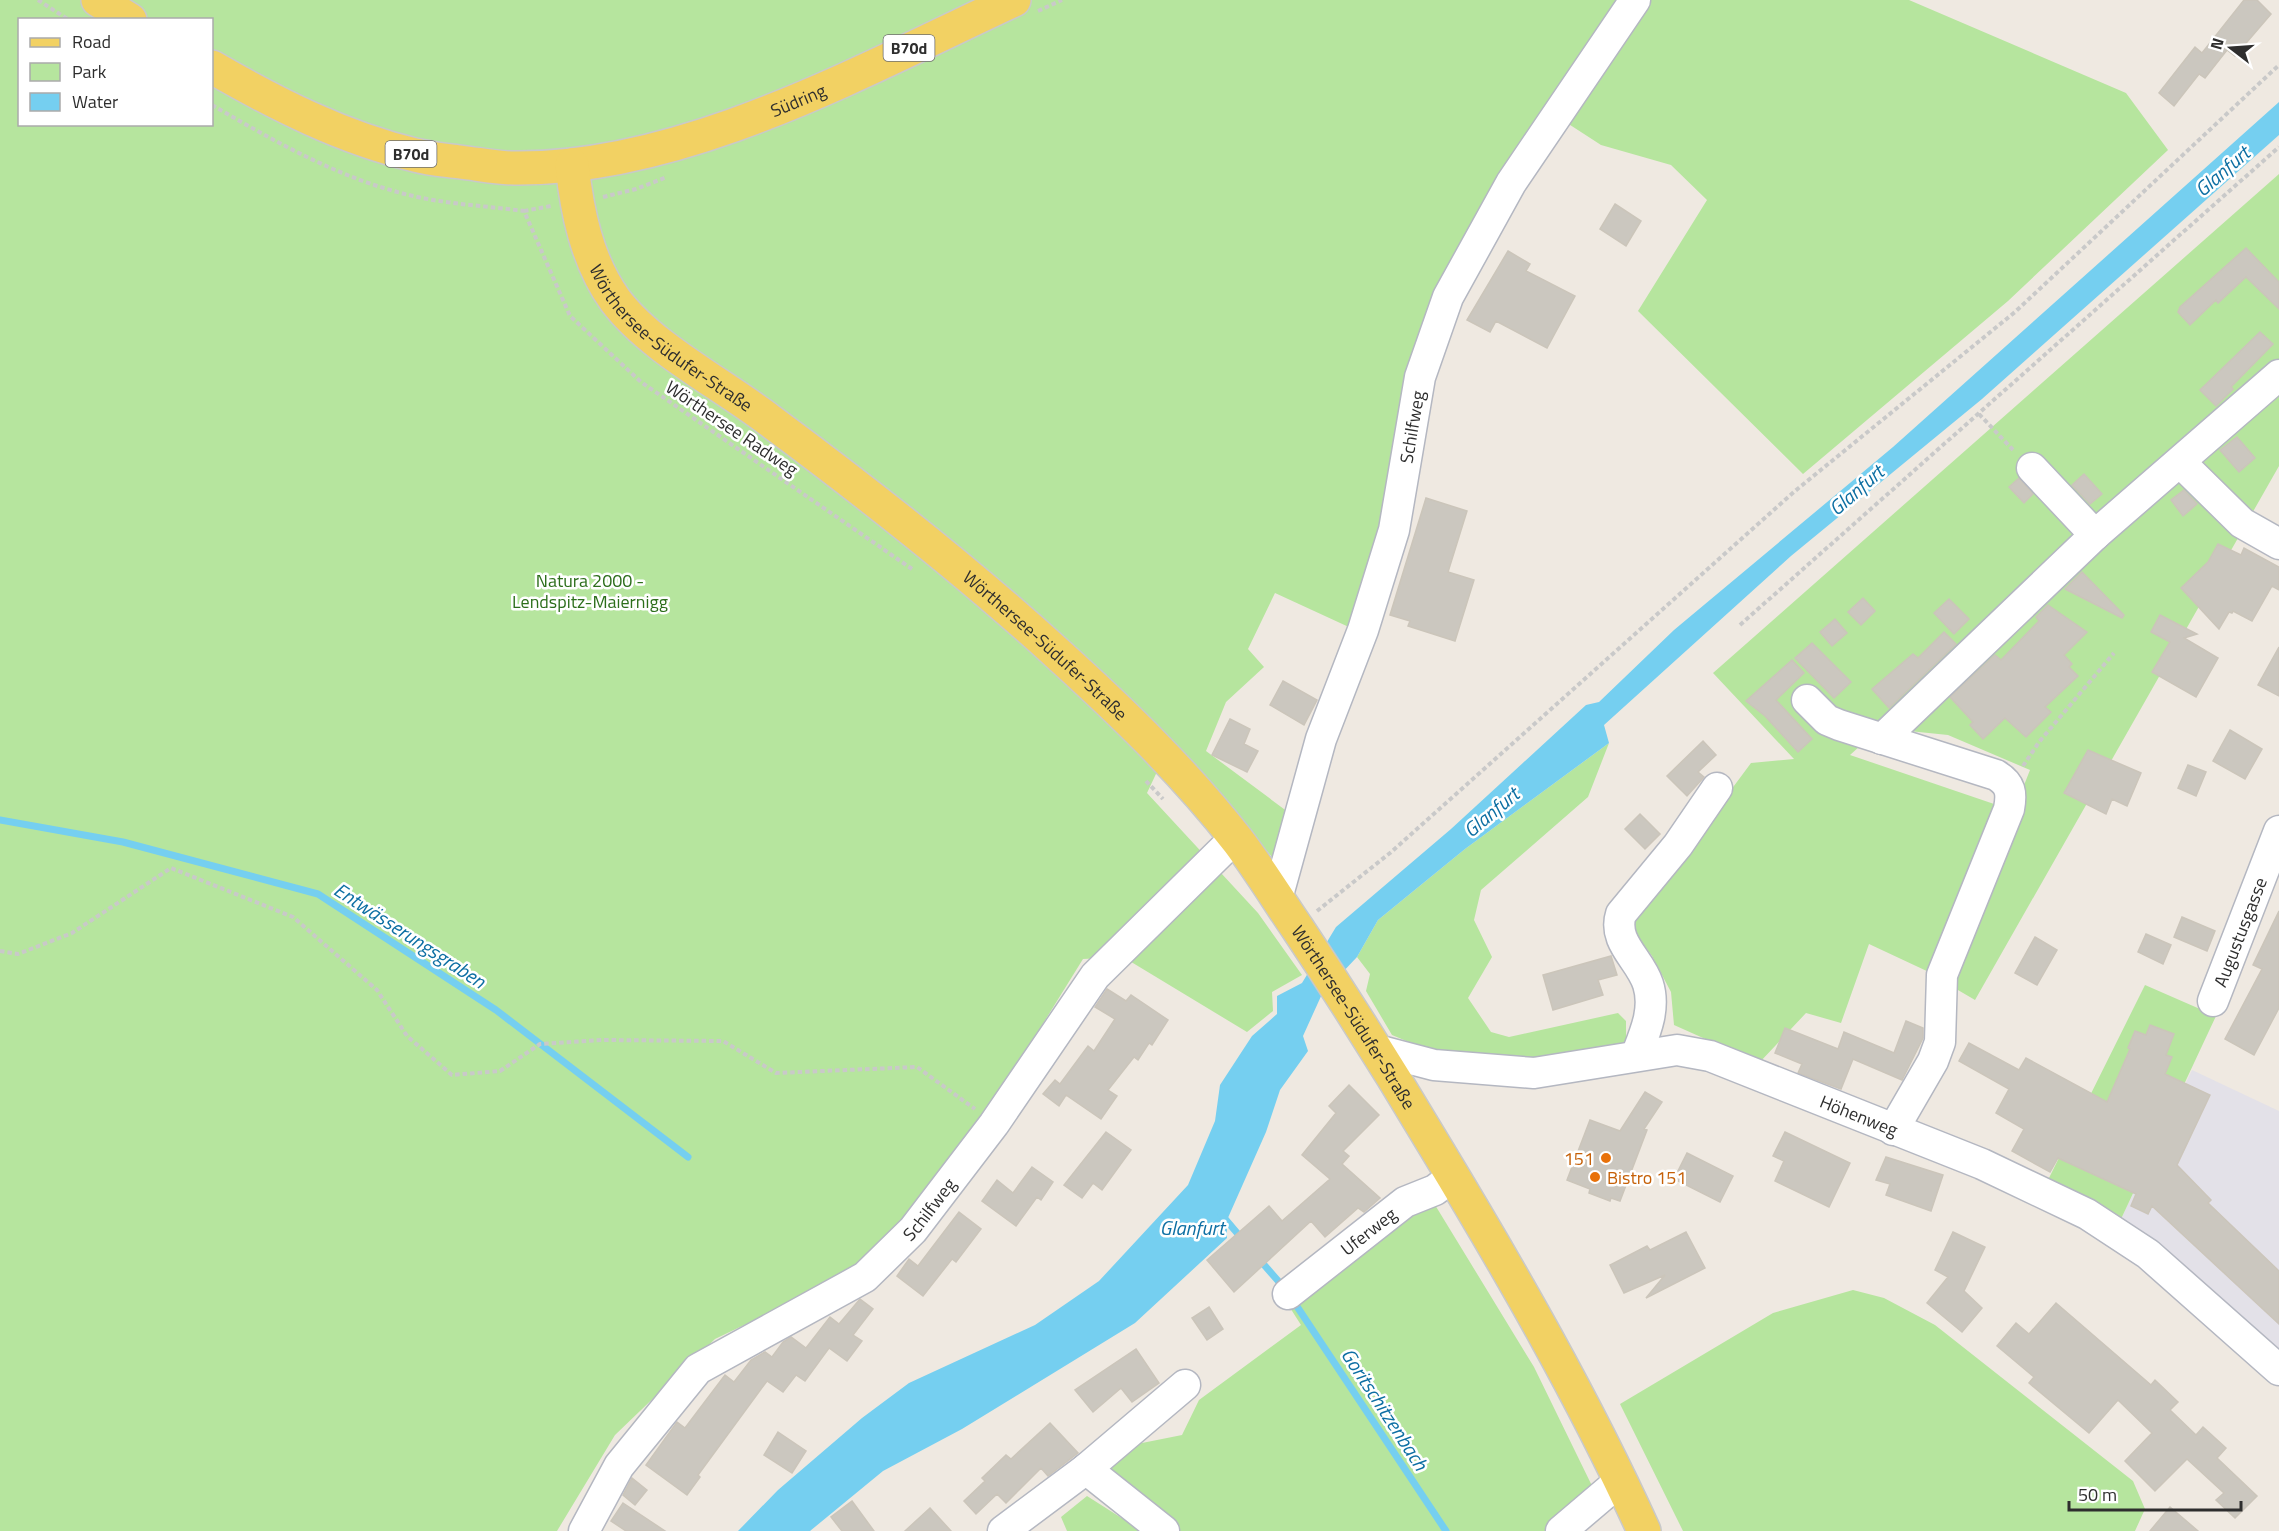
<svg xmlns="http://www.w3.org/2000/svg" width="2279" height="1531" font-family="'Titillium Web',sans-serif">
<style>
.industrial{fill:#e3e1e8}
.green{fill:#b6e59e;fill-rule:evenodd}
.water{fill:#75cff0}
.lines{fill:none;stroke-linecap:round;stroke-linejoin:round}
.stream{stroke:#75cff0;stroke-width:7}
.building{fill:#cbc7bf;stroke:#cbc5ba;stroke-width:1.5}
.minor-casing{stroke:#b4b7c1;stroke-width:33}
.major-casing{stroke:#c9c9c9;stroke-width:36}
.path{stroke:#c9c9c9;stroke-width:4;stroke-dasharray:4.5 3;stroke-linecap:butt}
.minor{stroke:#fff;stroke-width:30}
.major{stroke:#f2d163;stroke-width:33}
.food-dot{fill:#e8710a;stroke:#fff;stroke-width:2}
.labels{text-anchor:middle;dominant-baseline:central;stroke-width:5;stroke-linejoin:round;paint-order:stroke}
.shield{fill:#fff;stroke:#6d6d6d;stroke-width:1.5}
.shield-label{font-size:16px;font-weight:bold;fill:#2e2e2e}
.street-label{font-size:18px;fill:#2e2e2e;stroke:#fff}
.park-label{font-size:18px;fill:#2c6e1b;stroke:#fff}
.food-label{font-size:18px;fill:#c56008;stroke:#fff;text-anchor:end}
.water-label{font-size:20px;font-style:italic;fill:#0d6fa3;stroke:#fff}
</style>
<rect width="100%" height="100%" fill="#efe9e1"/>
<path class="industrial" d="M2192 1070 2279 1111V1358L2121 1219Z"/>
<path class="green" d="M0 0H1909L2126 93 2168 150 2008 301 1803 474 1638 311 1707 200 1671 165 1601 145 1564 121 1441 289 1385 517 1351 628 1275 593 1248 649 1264 667 1226 702 1206 751 1292 815 1277 863 1195 765 1171 742 1147 793 1258 913 1302 975 1272 992 1273 1011 1247 1032 1123 957 1083 959 969 1143 859 1270 715 1339 615 1435 557 1531H0ZM20 20H212V124H20Z
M2279 174V466L1975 1000 1946 983 2030 770 1948 735 1880 728 1850 755 1997 805 1931 973 1869 944 1841 1023 1806 1013 1759 1063 1674 1025 1671 992 1652 956 1630 926 1751 763 1794 759 1713 673Z
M1609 743 1588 797 1481 890 1474 920 1492 957 1468 998 1491 1032 1509 1037 1618 1013 1626 1021V1048L1534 1065 1435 1053 1392 1035 1366 991 1370 974 1357 957 1378 920 1465 849Z
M2145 985 2216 1016 2121 1219 2047 1182Z
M1432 1200 1534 1367 1595 1492 1547 1531H1176L1118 1485 1105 1460 1122 1447 1182 1435 1199 1400 1301 1325 1287 1303Z
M1853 1290 1884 1298 1935 1325 2133 1481 2145 1509 2135 1531H1683L1620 1404 1773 1313Z
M1087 1496 1142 1531H1067L1061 1517Z"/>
<path class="water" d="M2279 102V135L1982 399 1791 556 1604 725 1609 743 1465 849 1378 920 1357 957 1322 994 1303 1036 1308 1051 1280 1090 1266 1132 1227 1220V1238L1135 1323 962 1429 883 1471 810 1531H738L778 1490 862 1418 909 1383 1035 1325 1099 1281 1188 1185 1215 1121 1220 1085 1252 1036 1277 1014V996L1302 983 1336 927 1451 829 1586 705 1599 702 1674 630 1893 447Z"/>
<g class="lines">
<path class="stream" d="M0 820 123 842 318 894 496 1010 688 1157
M1221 1214 1243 1240
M1258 1258 1280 1283
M1296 1305 1446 1531"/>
</g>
<path class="building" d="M2244 0H2257L2271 14 2235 56 2227 50 2205 78 2199 74 2174 106 2159 93 2195 47 2202 53Z
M1615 204 1641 221 1626 246 1600 229Z
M2246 248 2279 282V309L2246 277 2218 303 2216 300 2190 325 2178 312 2180 307Z
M1508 251 1530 264 1526 271 1575 296 1547 348 1496 321 1490 332 1467 320Z
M2260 332 2273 344 2231 387 2233 389 2216 406 2200 390Z
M2237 437 2255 458 2239 472 2220 450Z
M2084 474 2102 494 2090 504 2072 485Z
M2019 478 2033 494 2024 503 2009 487Z
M2184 490 2197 504 2183 516 2171 500Z
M1426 498 1467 511 1448 572 1474 580 1455 641 1408 626 1410 621 1390 615Z
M2218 544 2241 555 2244 548 2279 567V590L2272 586 2252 621 2233 611 2232 613 2229 612 2219 629 2181 588 2208 562Z
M2082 572 2124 615 2122 618 2065 589Z
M1863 598 1875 611 1861 625 1848 612Z
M1949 599 1969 619 1954 634 1934 613Z
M2048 605 2087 632 2064 655 2072 664 2069 667 2078 676 2045 707 2051 712 2026 737 2005 718 1983 739 1970 725 1973 722 1950 697 1995 655 2001 660 2039 621 2036 617Z
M2160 615 2197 634 2184 638 2218 658 2196 697 2152 672 2170 642 2151 632Z
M1835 619 1847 633 1832 646 1820 632Z
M1944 632 1956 644 1889 708 1872 689 1913 654 1918 658Z
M1812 643 1851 682 1834 698 1795 658Z
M2279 647V696L2258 685Z
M1792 660 1804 673 1776 700 1812 739 1798 752 1765 716 1746 701Z
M1283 681 1317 700 1304 725 1270 705Z
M1230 719 1250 729 1244 744 1258 751 1247 772 1212 755Z
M2230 730 2262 749 2245 779 2213 761Z
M1703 741 1716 755 1698 772 1704 777 1687 796 1667 776Z
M2088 750 2141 773 2127 806 2112 799 2106 814 2064 793Z
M2188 765 2206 772 2196 796 2178 788Z
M1640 814 1660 834 1645 849 1625 829Z
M2279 911V1008L2254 1055 2225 1039 2262 969 2253 965Z
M2182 917 2215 931 2207 951 2174 937Z
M2146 934 2171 945 2163 964 2138 952Z
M2035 937 2057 950 2037 985 2015 973Z
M1611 956 1617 975 1598 980 1603 995 1553 1010 1543 975Z
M1107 989 1126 1001 1131 995 1168 1020 1152 1045 1149 1043 1138 1060 1134 1057 1108 1090 1117 1096 1101 1119 1066 1095 1059 1106 1043 1094 1055 1080 1060 1084 1088 1046 1094 1051 1115 1019 1095 1007Z
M1906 1021 1923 1028V1038L1902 1080 1853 1059 1841 1089 1798 1073 1802 1064 1775 1053 1785 1028 1838 1049 1844 1032 1894 1053Z
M2150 1025 2174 1034 2166 1055 2172 1057 2165 1074 2210 1095 2177 1165 2211 1200 2208 1203 2279 1271V1324L2152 1206 2148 1214 2131 1206 2136 1194 2058 1158 2050 1172 2012 1151 2024 1129 1996 1113 2009 1089 1959 1061 1969 1043 2019 1070 2026 1058 2107 1102 2130 1049 2128 1048 2135 1031 2146 1035Z
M1349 1085 1379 1115 1343 1151 1349 1156 1342 1164 1380 1198 1364 1212 1358 1208 1325 1237 1311 1221 1234 1292 1207 1260 1269 1206 1282 1221 1330 1179 1302 1155 1336 1113 1329 1106Z
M1645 1092 1662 1102 1644 1129 1647 1130 1620 1201 1611 1198 1610 1201 1589 1193 1590 1189 1567 1180 1590 1120 1620 1131Z
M1106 1132 1131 1150 1102 1190 1093 1183 1082 1198 1064 1185Z
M1785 1132 1850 1163 1829 1207 1775 1181 1784 1161 1773 1156Z
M1687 1153 1733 1176 1720 1202 1674 1179Z
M1886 1157 1943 1175 1931 1211 1886 1195 1890 1184 1876 1180Z
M1032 1167 1053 1182 1041 1200 1037 1197 1016 1226 982 1201 997 1180 1013 1193Z
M959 1212 981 1229 956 1262 952 1259 923 1296 897 1276 909 1259 918 1266Z
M1686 1232 1705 1268 1646 1298 1665 1275 1624 1293 1610 1265 1647 1246 1650 1250Z
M1953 1232 1985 1247 1964 1291 1982 1308 1962 1332 1927 1303 1948 1277 1935 1270Z
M860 1299 873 1309 853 1335 862 1341 847 1361 829 1348 805 1381 796 1375 783 1392 767 1381 698 1475 700 1477 687 1495 646 1465 677 1422 685 1428 725 1375 734 1382 751 1360 765 1352 772 1357 783 1342 791 1337 806 1348 830 1317 839 1324Z
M2056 1303 2151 1385 2155 1380 2178 1402 2170 1410 2196 1435 2203 1427 2226 1448 2217 1458 2257 1496 2235 1518 2216 1500 2224 1493 2187 1459 2155 1491 2125 1461 2152 1433 2118 1400 2089 1433 2029 1383 2034 1377 1997 1346 2016 1323 2029 1334Z
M1209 1307 1223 1329 1207 1340 1192 1318Z
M1136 1349 1159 1383 1132 1402 1121 1388 1093 1412 1075 1390Z
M1050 1423 1078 1453 1048 1476 1041 1468 1006 1503 997 1494 976 1514 964 1501 985 1481 982 1478 1006 1455 1011 1459Z
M778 1432 806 1451 792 1473 764 1455Z
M632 1478 647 1490 635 1505 623 1495Z
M852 1501 874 1531H842L831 1517Z
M623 1503 665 1531H626L611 1521Z
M2170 1507 2198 1531H2150Z
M930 1508 951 1531H905Z"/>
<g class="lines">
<g class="minor-casing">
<g id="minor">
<path d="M2181 463 2242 523 2279 544"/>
<path d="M2032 468 2095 535"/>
<path d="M1807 700 1827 720 1839 725 1996 775C2011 784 2012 793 2009 809L1942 975 1940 1042 1933 1061 1893 1130"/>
<path d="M1882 739 2095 535 2279 375"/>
<path id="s1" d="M1278 895 1321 739 1363 630 1394 530 1420 377 1448 297 1511 183 1635 0"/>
<path id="s2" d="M2213 1001 2279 831"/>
<path id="s3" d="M1377 1050 1434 1065 1534 1073 1677 1050 1710 1056 1982 1164 2087 1214 2148 1254 2279 1370"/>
<path d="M1636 1056C1645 1033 1656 1009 1648 984 1640 959 1612 942 1621 914L1678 845 1717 788"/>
<path id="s4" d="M1288 1294 1405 1202 1435 1190 1453 1176"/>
<path d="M1086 1469 1164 1531"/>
<path id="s5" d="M584 1531 619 1466 698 1369 865 1277 913 1230 994 1124 1095 976 1235 838"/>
<path d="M1003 1531 1086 1469 1185 1385"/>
<path d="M1561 1531 1621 1480"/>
</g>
</g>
<g class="major-casing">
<g id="major">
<path d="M98 0 130 20"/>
<path id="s6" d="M212 67C276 104 343 138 415 155 430 159 445 160 460 162 478 164 496 168 514 168 684 170 863 70 1014 0"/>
<path id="s7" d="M572 165C577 212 587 261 615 300 650 347 722 384 769 420 869 494 967 571 1059 655 1123 713 1185 773 1238 841 1260 870 1278 900 1298 929 1346 1001 1392 1074 1436 1148 1511 1272 1584 1399 1644 1531"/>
</g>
</g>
<path class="path" d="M38 0 69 20
M1038 11 1062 0
M212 105C281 145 352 186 433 200 463 205 494 207 524 211L570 316 641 382 912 569
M603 197 636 189 667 177
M524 211 551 206
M1979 414 2014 451
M1740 625 2279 147
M2023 766 2039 742 2114 653
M1146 781 1163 799
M1317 911 1390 853 1795 491 2015 312 2279 65
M0 951 18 954 72 933 171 868 293 917 377 990 407 1036 452 1075 500 1071 540 1044 601 1040 723 1041 776 1073 917 1067 975 1109"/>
<use href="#minor" class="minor"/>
<use href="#major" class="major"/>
</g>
<g class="food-dot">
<circle cx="1606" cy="1158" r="6"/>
<circle cx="1595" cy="1177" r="6"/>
</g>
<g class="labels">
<g class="shield">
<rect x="883.5" y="35" width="51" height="26" rx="4.5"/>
<rect x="385.5" y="141" width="51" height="26" rx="4.5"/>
</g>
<g class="shield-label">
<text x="909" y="48">B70d</text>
<text x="411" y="154">B70d</text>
</g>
<g class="street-label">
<text stroke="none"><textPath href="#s6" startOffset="616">Südring</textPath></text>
<text stroke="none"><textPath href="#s7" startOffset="210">Wörthersee-Südufer-Straße</textPath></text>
<text transform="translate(732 428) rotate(34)">Wörthersee Radweg</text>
<text stroke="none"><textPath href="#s1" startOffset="488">Schilfweg</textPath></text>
<text stroke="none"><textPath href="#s7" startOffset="696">Wörthersee-Südufer-Straße</textPath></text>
<text stroke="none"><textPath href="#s2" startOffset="74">Augustusgasse</textPath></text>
<text stroke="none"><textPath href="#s7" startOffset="1182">Wörthersee-Südufer-Straße</textPath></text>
<text stroke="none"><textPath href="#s3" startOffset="498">Höhenweg</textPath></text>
<text stroke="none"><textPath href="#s5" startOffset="483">Schilfweg</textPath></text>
<text stroke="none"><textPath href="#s4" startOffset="102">Uferweg</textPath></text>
</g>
<g class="park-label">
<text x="590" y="580">Natura 2000 -<tspan x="590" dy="21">Lendspitz-Maiernigg</tspan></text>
</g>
<g class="food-label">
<text x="1594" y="1158">151</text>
<text x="1607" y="1177" text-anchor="start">Bistro 151</text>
</g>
<g class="water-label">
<text transform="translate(2222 171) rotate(-41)">Glanfurt</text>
<text transform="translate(1856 490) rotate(-41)">Glanfurt</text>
<text transform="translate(1491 812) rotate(-40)">Glanfurt</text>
<text transform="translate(410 935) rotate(33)">Entwässerungsgraben</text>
<text x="1192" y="1227">Glanfurt</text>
<text transform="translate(1385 1409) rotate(57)">Goritschitzenbach</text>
</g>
</g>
<rect x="18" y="18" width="195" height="108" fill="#ffffff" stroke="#ababab" stroke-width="1.5"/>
<rect x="30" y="38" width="30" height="9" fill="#f2d163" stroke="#ababab" stroke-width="1.5"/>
<text x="72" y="48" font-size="18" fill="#2e2e2e">Road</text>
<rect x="30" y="63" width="30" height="18" fill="#b6e59e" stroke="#ababab" stroke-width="1.5"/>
<text x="72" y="78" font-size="18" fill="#2e2e2e">Park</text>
<rect x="30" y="93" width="30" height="18" fill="#75cff0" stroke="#ababab" stroke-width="1.5"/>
<text x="72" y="108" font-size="18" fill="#2e2e2e">Water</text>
<g transform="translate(2231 48) rotate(287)" stroke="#ffffff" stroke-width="4.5" paint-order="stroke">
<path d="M0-4.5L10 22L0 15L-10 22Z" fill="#2e2e2e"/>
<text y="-9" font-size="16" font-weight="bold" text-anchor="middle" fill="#2e2e2e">N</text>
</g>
<path d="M2069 1501v9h172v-9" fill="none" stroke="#2e2e2e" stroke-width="3"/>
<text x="2078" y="1501" font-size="18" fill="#2e2e2e" stroke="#ffffff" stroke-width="4.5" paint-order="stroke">50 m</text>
</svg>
